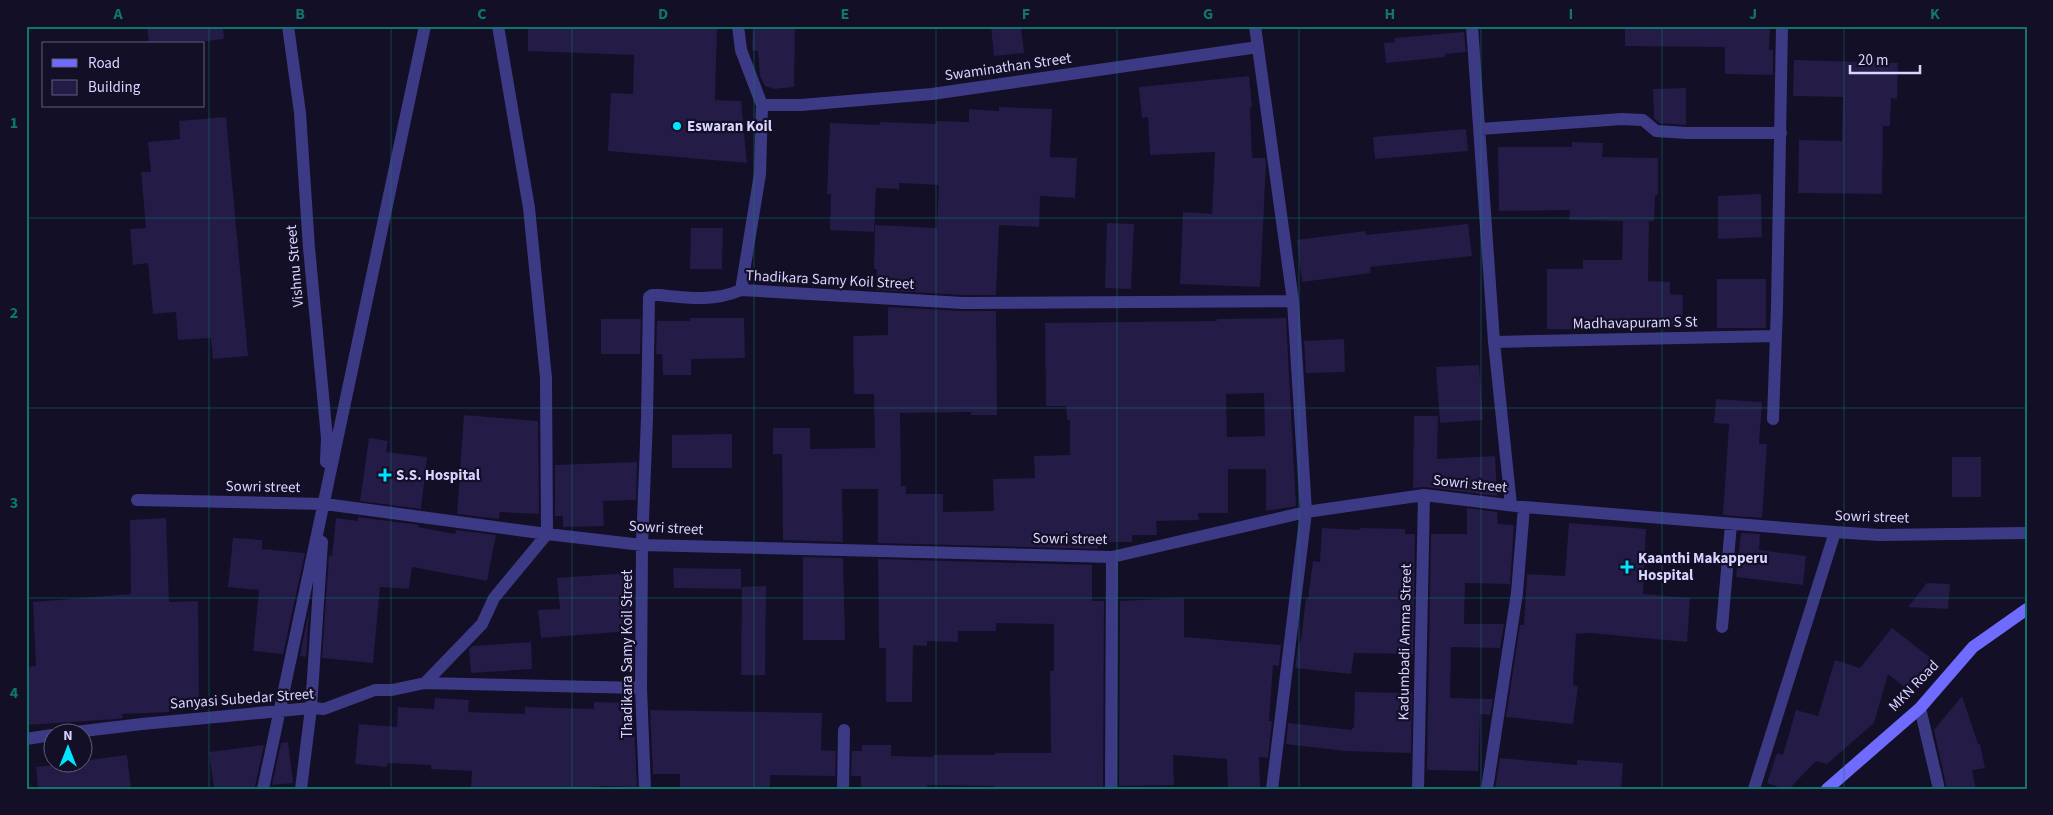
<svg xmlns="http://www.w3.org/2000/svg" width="2053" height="815" font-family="'Source Sans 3',sans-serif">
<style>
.building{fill:#241b47;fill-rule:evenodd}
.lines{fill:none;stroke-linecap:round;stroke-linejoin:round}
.street{stroke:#3d3a85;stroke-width:12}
.secondary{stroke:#6f6bff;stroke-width:12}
.grid{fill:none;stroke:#0f766e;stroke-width:1;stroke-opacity:0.55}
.poi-dot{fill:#00e5ff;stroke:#130f26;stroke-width:2}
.labels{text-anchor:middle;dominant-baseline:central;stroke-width:4.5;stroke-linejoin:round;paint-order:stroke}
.street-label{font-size:15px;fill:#d9d4ff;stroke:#130f26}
.poi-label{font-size:15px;font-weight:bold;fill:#d9d4ff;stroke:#130f26;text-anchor:start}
.neatline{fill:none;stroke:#0f766e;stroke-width:2}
.grid-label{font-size:16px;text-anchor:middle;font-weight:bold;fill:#0f766e}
</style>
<rect width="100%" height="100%" fill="#130f26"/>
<path class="building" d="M147 26H223L224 39 180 44H149Z
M528 26H717L715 100 741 101 747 163 608 151 611 93 633 94 634 55 528 51Z
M753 26H795L794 87 774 89 765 86 760 76 758 51 752 50Z
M991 26H1021L1024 53 994 56Z
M1625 26 1770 27 1769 50H1773V75L1725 74V47L1625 46Z
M1464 32 1466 52 1445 54V57L1386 63 1384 43 1395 42 1394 38Z
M1794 60 1898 63 1897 99 1891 98 1890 126H1883L1882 194 1798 193 1799 140 1842 141 1843 97 1793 96Z
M1249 76 1252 107H1250L1252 158H1265L1266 164 1260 287 1180 284 1183 212 1212 214 1215 152 1150 155 1148 117 1142 118 1139 87Z
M1686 88V125L1659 123 1654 118 1653 89Z
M999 107 1052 109 1050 157 1077 158 1075 198 1040 196 1039 227 999 225 996 295H963L876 290 877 269H874L875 225 937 228 939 185 899 183V189L876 188 874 232 830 230 831 194H827L830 123 880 125V122L936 124V121L969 122V109L999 111Z
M226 117 248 356 213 359 211 338 178 340 176 312 153 314 148 263 133 265 130 229 146 228 141 172H151L148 142 180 139 179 121Z
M1466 129 1468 151 1375 159 1373 137Z
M1572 142 1603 143 1602 157 1658 158V195H1655L1654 221H1649L1648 281 1670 282V294L1683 295 1682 327 1616 326V330L1547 329V269H1583V260H1622L1623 221 1569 220 1570 210 1499 211 1498 147H1572Z
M1761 194 1762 237 1718 239V196Z
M1107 223 1134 224 1131 289 1105 288Z
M1468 224 1472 256 1370 267 1371 273 1302 282 1297 240 1365 231 1366 235Z
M691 228H723L722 269H690Z
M1717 279H1766V328H1717Z
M888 307 963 311H996L997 415H971V412L900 413 901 486H906V494H943V512L994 511 993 479 1035 478 1034 456 1070 455V420H1067L1066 406H1046L1045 323 1217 321V319L1286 318 1296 506 1266 511V469H1228V513H1198L1199 520 1156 521 1157 535H1132V542H1098V549L878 543V489H842L843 542 783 540 782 454H773V428H810V449L875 448 874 394H854L853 336 888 335ZM1264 393 1265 436 1227 437 1226 394Z
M690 318H744L745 358 691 359V375H663L662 354H656L657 321H690Z
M601 319H641L640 354H601Z
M1344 339 1345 372 1306 373 1304 341Z
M1479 365 1483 420 1440 423 1436 367Z
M1716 399 1762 402 1759 444H1767L1762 518 1723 515 1729 424 1714 423Z
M464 415 538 421 539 514 500 512 499 519 457 514Z
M1414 416H1438L1437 459 1495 456 1497 496 1425 487 1413 488Z
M732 434V468H672V435Z
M369 438 388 441 386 452 427 457 421 509 360 501Z
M1952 457H1981V497H1952Z
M637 462 636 500 603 501 604 526 563 527V516H555V465Z
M1467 508 1497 512 1498 524 1514 525 1510 584 1465 583 1464 624H1504L1500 648 1451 647 1450 698 1493 699 1490 715 1480 714 1478 771 1427 770 1431 534H1467Z
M358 517 419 525 418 527 455 534 456 530 496 535 487 581 412 567 409 589 380 587 373 663 322 658 329 555 332 556 336 518 358 521Z
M166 518 169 602 198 601 199 708H169V712L122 714 123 718 116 719 27 725 26 667 36 666 33 602 131 594 130 520Z
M1569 523 1646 529 1643 594 1690 598 1687 642 1590 633 1576 634 1573 685 1578 686 1573 724 1506 717 1520 625H1524L1527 574 1565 576Z
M1322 528 1360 530V528L1405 529V534H1415L1413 654 1354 653 1351 674 1295 668 1298 647 1301 640 1306 598 1308 599 1313 561 1320 562Z
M1741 533 1760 534 1759 550 1806 556 1803 585 1736 577Z
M233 538 262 540V549L305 553 283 654 253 651 259 590 228 587Z
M803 557 843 558 845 640H803Z
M878 559 1092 565V601H1104L1103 787 994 789V786L927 785V789H861V776H851L852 751H862V745H891V756L933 757V755H995V753H1051L1050 671H1054V624L996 623V631H958V642L927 641V646L913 645 912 702H886V648H879Z
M673 568 741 569V589L674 588Z
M628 573 632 631 541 638 538 610 560 609 557 578Z
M1927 583 1950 584 1948 609 1908 607Z
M766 586 765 675H741L742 587Z
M1184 598V637L1281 645 1279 666 1273 665 1269 721H1272L1268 758 1259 757 1260 789H1228L1227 759 1173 755 1174 785 1119 786 1120 601Z
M309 610 306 657 300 656Z
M1892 628 1932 659 1907 689 1888 674 1874 723 1827 764 1816 761 1789 789H1784L1767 783 1777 753 1783 755 1796 710 1818 716 1835 660 1860 668Z
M531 642 532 669 471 673 469 649 472 646Z
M1355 692 1412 693 1411 753 1345 751 1286 744 1288 723 1352 730V728H1354Z
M1962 696 1978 744H1980L1985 768 1972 770 1976 789H1947L1934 730Z
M435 698 469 700 468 712 525 714V707L594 709V702L633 703 637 787 604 786 560 789 471 788 472 771 431 769V765L388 763 387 767 355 764 359 724 397 727 398 707 434 709Z
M650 710 822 713 821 750 836 751 835 776 770 775V789H680V774H653Z
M288 742 293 783 272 785 281 743Z
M264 745 255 787 214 789 209 752Z
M127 755 131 789H38L36 767 82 762V761Z
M1500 758 1577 765V760L1623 763 1621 788 1599 787V789H1495Z"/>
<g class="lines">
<path class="street" d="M288 26 300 113 309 248 327 438 326 462
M738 26 741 50 762 105 760 174 741 290
M1255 26 1293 301 1306 512 1272 789
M1472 26 1494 342 1511 505
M762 105H801L932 94 1258 47
M1480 129 1622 119 1643 120 1656 131 1687 133H1781
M1494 342 1776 336
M1773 419 1777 307 1782 26
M137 500 325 504 547 534 642 545 1112 557 1306 512 1424 495 1524 507 1835 532 1879 535 2027 533
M1722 627 1731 524
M425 683 641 688
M1920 708 1939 789
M75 732 142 724 311 708 324 709 375 690H392L425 683 482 624 494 598 547 534 546 378 529 208 498 26
M26 739 52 735
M263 789 425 26
M301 789 311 708 322 542
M645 789 641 688 642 545 647 418 649 297 652 295H659C688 298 713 302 741 290L963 303 1293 301
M843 789 844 730
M1111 789 1112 557
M1418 789 1424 495
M1487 789 1517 593 1524 507
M1754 789 1835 532"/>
<path class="secondary" d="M1827 789 1920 708 1973 647 2027 609"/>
</g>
<path class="grid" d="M209 26V789M391 26V789M572 26V789M754 26V789M936 26V789M1117 26V789M1299 26V789M1481 26V789M1662 26V789M1844 26V789M26 218H2027M26 408H2027M26 598H2027"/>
<g class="poi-dot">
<circle cx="677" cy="126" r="5"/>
<path d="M382.5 467.5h5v5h5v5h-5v5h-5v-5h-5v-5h5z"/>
<path d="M1624.5 559.5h5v5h5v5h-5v5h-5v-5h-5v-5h5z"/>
</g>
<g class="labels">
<g class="street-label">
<text transform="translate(1008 67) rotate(-8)">Swaminathan Street</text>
<text transform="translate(295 266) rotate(-95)">Vishnu Street</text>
<text transform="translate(830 280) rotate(3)">Thadikara Samy Koil Street</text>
<text transform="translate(1635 323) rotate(-1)">Madhavapuram S St</text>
<text transform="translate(1470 484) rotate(6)">Sowri street</text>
<text transform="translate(263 487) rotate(1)">Sowri street</text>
<text transform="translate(1872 517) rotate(2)">Sowri street</text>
<text transform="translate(666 528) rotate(3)">Sowri street</text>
<text transform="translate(1070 539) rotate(1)">Sowri street</text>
<text transform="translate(1405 642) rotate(-89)">Kadumbadi Amma Street</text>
<text transform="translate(627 654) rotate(-90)">Thadikara Samy Koil Street</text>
<text transform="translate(1914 686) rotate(-46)">MKN Road</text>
<text transform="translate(242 699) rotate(-4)">Sanyasi Subedar Street</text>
</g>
<g class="poi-label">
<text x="687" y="126">Eswaran Koil</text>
<text x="396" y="475">S.S. Hospital</text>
<text x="1638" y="558">Kaanthi Makapperu<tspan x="1638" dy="17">Hospital</tspan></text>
</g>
</g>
<rect width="2053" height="815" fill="none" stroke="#130f26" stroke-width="55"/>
<rect x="42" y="42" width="162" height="65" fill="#130f26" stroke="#625e7d"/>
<rect x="52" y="59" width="25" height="8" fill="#6f6bff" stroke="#625e7d"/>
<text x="88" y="68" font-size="15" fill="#d9d4ff">Road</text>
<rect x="52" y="80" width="25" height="15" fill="#241b47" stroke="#625e7d"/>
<text x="88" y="92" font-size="15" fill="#d9d4ff">Building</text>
<g transform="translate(68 748)"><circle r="24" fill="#130f26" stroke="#625e7d"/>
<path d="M0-4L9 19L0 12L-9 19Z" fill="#00e5ff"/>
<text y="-8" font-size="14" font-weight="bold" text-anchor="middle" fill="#d9d4ff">N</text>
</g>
<path d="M1850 65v8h70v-8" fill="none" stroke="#d9d4ff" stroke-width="2.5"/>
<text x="1858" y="65" font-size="15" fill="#d9d4ff" stroke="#130f26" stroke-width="4" paint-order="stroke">20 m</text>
<rect x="28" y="28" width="1998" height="760" class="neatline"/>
<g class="grid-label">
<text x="118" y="19">A</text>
<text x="300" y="19">B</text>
<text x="482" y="19">C</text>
<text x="663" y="19">D</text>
<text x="845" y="19">E</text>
<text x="1026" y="19">F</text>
<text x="1208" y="19">G</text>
<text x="1390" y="19">H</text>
<text x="1571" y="19">I</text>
<text x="1753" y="19">J</text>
<text x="1935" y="19">K</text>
<text x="14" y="128">1</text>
<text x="14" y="318">2</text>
<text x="14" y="508">3</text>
<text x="14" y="698">4</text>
</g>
</svg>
